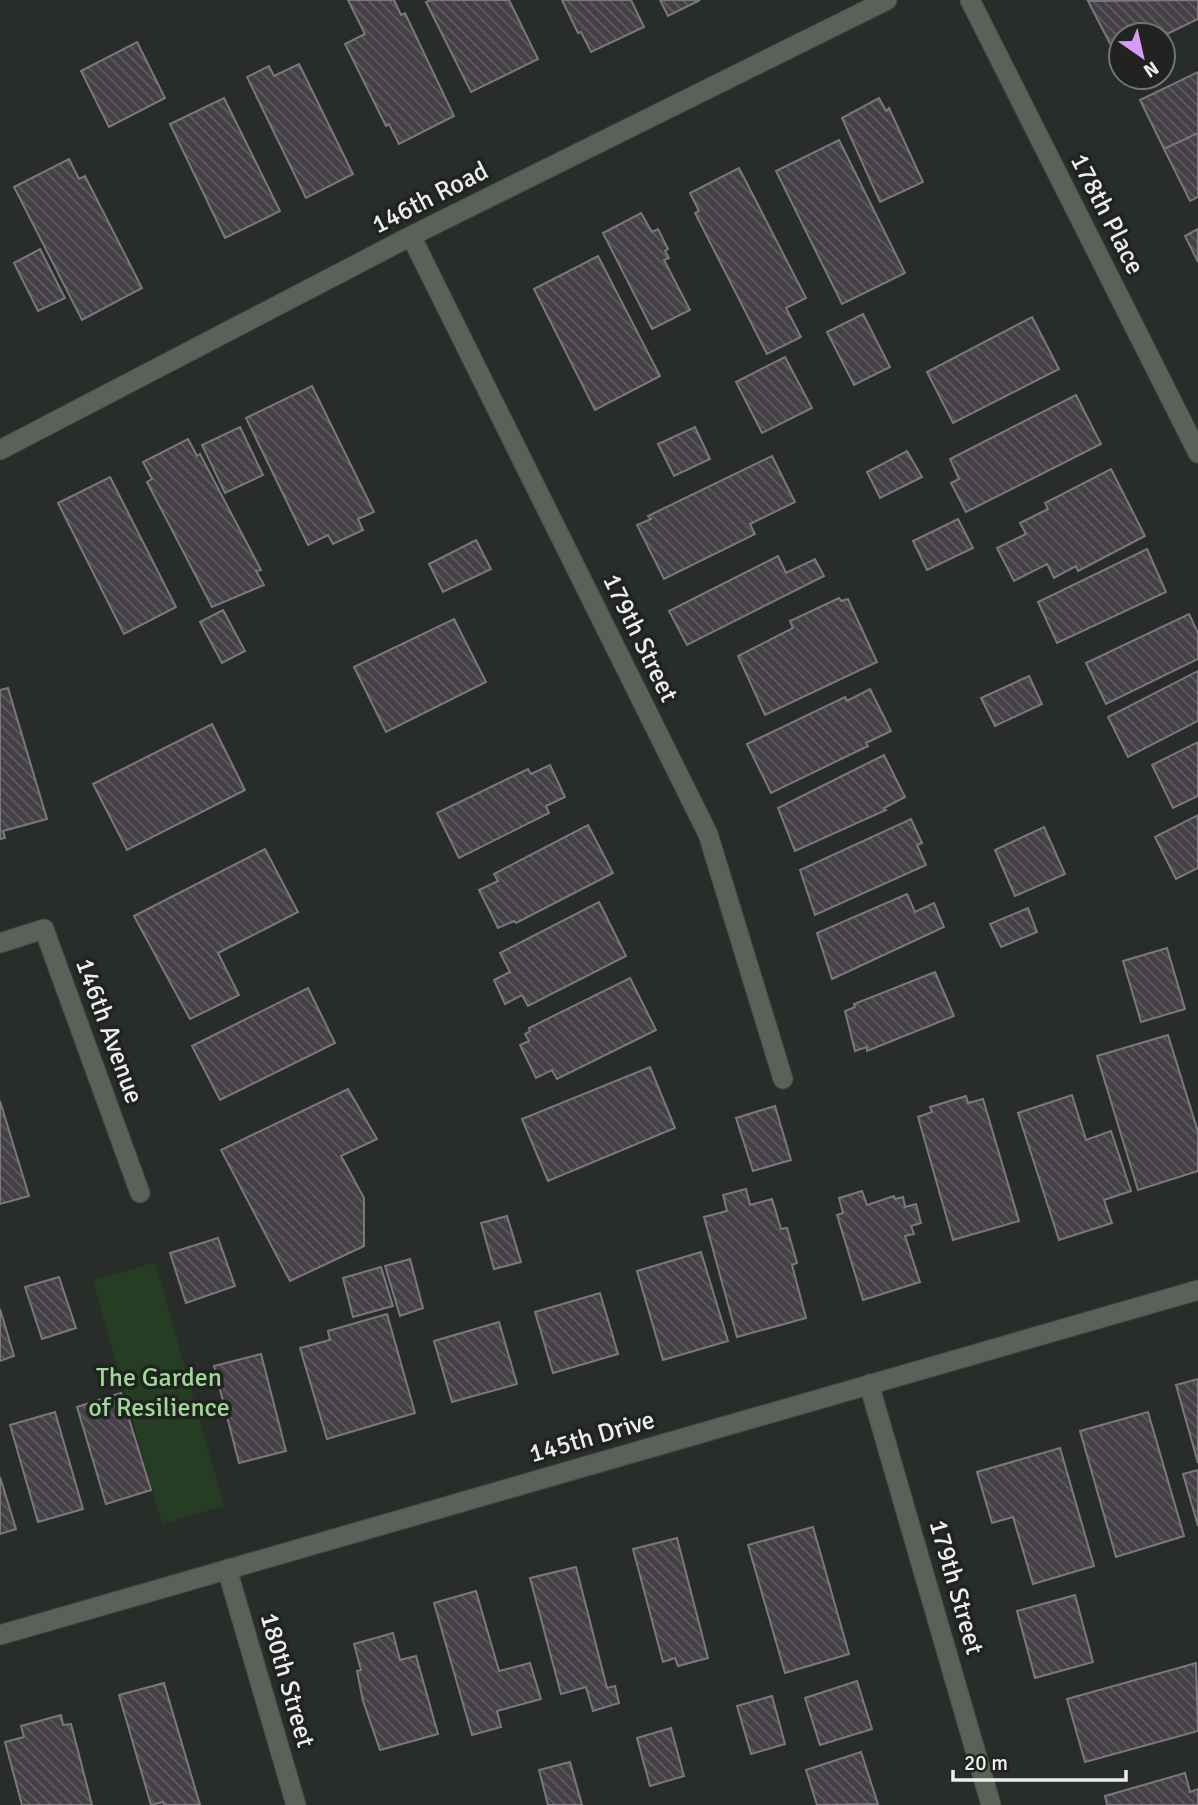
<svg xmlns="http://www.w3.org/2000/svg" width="1198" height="1805" font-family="Signika,sans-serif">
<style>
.green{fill:#253e23}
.building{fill:url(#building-back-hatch);stroke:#7b787d;stroke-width:2}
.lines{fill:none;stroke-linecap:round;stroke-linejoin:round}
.minor-casing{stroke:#474946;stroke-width:21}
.minor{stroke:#5b605b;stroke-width:19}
.labels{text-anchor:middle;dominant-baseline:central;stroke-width:7;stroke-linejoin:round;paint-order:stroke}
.street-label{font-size:26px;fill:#edefec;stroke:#20231f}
.park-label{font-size:26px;fill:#9ddb97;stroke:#20231f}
</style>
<defs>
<pattern id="building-back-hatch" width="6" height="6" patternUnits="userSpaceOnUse" patternTransform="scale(1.75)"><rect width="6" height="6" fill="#444045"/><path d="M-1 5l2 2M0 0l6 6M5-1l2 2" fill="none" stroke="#5f5c60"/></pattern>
</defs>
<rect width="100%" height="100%" fill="#292d29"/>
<path class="green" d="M155 1262 224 1506 162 1524 93 1281Z"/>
<path class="building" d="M348 0H394L401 15 405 13 454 116 399 144 389 124 386 126 345 44 365 34Z
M431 0H509L538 59 471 92 426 2Z
M562 0H631L644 27 591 52 581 32 578 33Z
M660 0H700L668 16Z
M1198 0V19L1163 36 1121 35V58L1118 59 1088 1Z
M137 42 165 98 109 127 81 71Z
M299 64 353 174 306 198 247 77 269 66 274 76Z
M1198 72V133L1164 149 1140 100Z
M224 98 280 211 225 238 170 124Z
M879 98 886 111 889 108 923 182 880 202 842 118Z
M1198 133V197L1190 201 1164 149Z
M839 140 905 273 842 304 776 171Z
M69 159 79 179 85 176 142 288 82 320 14 187Z
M739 168 806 298 786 308 801 337 767 354 695 213 699 211 690 193Z
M641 213 652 232 658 229 668 249 665 251 669 258 664 260 690 310 652 329 603 233Z
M1198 229V262L1185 236Z
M40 249 65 298 38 311 14 263Z
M598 256 660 376 595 410 534 289Z
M863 314 890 367 854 385 827 332Z
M1032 317 1059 369 953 423 927 372Z
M785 357 812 408 762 433 736 382Z
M312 386 374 512 358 519 363 530 333 544 328 535 308 545 246 418Z
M1076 395 1101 444 966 512 951 483 959 479 950 459Z
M240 427 263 475 225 493 202 445Z
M695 427 710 459 674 476 658 444Z
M188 439 197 456 200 454 261 570 256 571 264 585 212 607 147 482 152 479 143 462Z
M907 451 922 477 880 498 867 472Z
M772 456 795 502 750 524 755 534 664 579 637 525 651 519 648 516Z
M1111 469 1145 536 1078 571 1076 566 1054 578 1047 564 1014 581 997 548 1026 534 1020 523 1048 509 1045 503Z
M110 477 176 607 124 634 58 503Z
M958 519 973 548 927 570 913 541Z
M476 540 491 569 443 592 429 564Z
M1147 549 1166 592 1057 643 1038 602Z
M778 556 786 573 815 559 824 576 687 645 669 611Z
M839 598 841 601 848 599 877 662 765 715 738 656 793 628 790 621Z
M223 610 245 651 222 663 200 622Z
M1189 614 1198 633V659L1106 704 1086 663Z
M454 619 486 682 386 732 354 667Z
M1198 671V721L1128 757 1108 717Z
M1029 676 1042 704 995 726 981 698Z
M8 688 47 819 3 831 5 838 0 839V690Z
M870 689 891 731 866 743 868 746 771 793 747 744 845 697 847 701Z
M212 724 245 790 127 850 93 784Z
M1198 742V796L1173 808 1152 765Z
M884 755 905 797 884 808 886 810 795 851 778 808Z
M550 765 565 797 546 806 549 813 459 858 437 813 528 769 531 774Z
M1198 815V868L1176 879 1155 837Z
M911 819 922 843 917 845 926 865 815 915 800 870Z
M588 825 613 873 516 923 514 921 498 928 479 890 498 881 494 874Z
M1044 827 1065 874 1015 896 995 850Z
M265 849 298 912 218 953 239 995 190 1019 134 916Z
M907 894 915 912 934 903 944 927 832 979 817 933Z
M599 902 626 956 528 1006 522 995 505 1004 494 980 510 972 500 953Z
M1028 908 1037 932 1001 947 990 924Z
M1167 948 1185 1009 1141 1022 1123 961Z
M935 972 954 1016 867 1051V1047L855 1051 845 1011 855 1007 854 1004Z
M630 978 656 1030 557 1079 552 1070 536 1078 520 1045 529 1041 525 1034 530 1031 529 1028Z
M308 988 335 1043 220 1100 192 1046Z
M1168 1035 1198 1132V1171L1138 1190 1097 1056Z
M650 1067 675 1128 548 1181 522 1119Z
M348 1089 377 1139 341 1156 364 1198V1246L290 1281 221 1150Z
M1072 1095 1086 1140 1111 1131 1131 1191 1104 1200 1112 1223 1059 1240 1018 1113Z
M966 1096 968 1103 983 1099 1019 1221 953 1240 918 1117 932 1112 930 1107Z
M0 1101 29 1196 0 1204Z
M775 1106 791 1160 753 1171 736 1118Z
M746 1189 750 1205 772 1199 781 1229 787 1228 797 1263 792 1265 806 1318 737 1337 704 1217 727 1211 723 1195Z
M862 1191 867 1205 894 1196 895 1199 903 1197 905 1207 916 1204 921 1223 911 1226 914 1234 905 1236 920 1282 863 1300 837 1215 843 1213 839 1198Z
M507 1216 521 1262 494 1269 481 1223Z
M218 1238 235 1286 186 1303 170 1253Z
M701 1252 728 1341 663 1360 637 1271Z
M410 1259 423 1308 400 1316 385 1266Z
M381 1267 393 1306 353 1317 343 1278Z
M59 1277 76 1328 42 1339 25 1287Z
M600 1293 618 1354 553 1373 535 1312Z
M0 1309 14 1356 0 1361Z
M387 1314 415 1413 327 1439 300 1348 330 1340 328 1331Z
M499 1322 517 1384 452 1402 434 1341Z
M261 1354 286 1451 239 1463 214 1366Z
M1198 1379V1463L1176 1385Z
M121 1393 151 1490 106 1504 77 1407Z
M55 1412 83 1509 38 1522 10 1425Z
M1148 1412 1184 1536 1116 1557 1080 1431Z
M1060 1448 1094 1566 1033 1584 1013 1517 992 1523 977 1472Z
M1198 1470V1526L1183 1474Z
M0 1477 16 1529 0 1534Z
M813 1527 849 1654 785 1673 748 1545Z
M677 1538 708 1658 678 1666 675 1658 663 1662 633 1549Z
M576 1567 607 1688 615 1686 619 1703 593 1711 586 1687 561 1694 530 1578Z
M476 1591 499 1671 530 1663 541 1699 497 1711 501 1727 472 1735 434 1603Z
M1075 1595 1093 1662 1035 1678 1017 1611Z
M393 1633 400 1660 416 1656 438 1734 380 1750 363 1701 357 1671 361 1670 354 1644Z
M1196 1663 1198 1731 1085 1762 1067 1699Z
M857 1681 872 1729 820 1745 805 1698Z
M164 1683 200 1805H164L163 1802 151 1805 119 1695Z
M772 1696 785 1744 751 1754 737 1706Z
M61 1715 63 1725 71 1724 92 1805H22L5 1742 24 1737 21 1726Z
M671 1728 684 1776 650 1786 637 1738Z
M861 1752 878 1804 817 1805 806 1770Z
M570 1762 582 1805H548L539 1770Z
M1185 1773 1190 1792 1198 1789V1805H1107L1105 1796Z"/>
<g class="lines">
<g class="minor-casing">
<path id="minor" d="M970 0 1198 453
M411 236 708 834 783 1079
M0 450 411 236 887 0
M0 943 44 929 140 1193
M869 1384 991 1805
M227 1569 296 1805
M0 1635 1198 1290"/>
</g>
<use href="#minor" class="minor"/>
</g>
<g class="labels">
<g class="street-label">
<text transform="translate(430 198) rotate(-27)">146th Road</text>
<text transform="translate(1107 214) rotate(63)">178th Place</text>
<text transform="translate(640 638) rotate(64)">179th Street</text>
<text transform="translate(109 1031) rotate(70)">146th Avenue</text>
<text transform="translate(592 1437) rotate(-16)">145th Drive</text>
<text transform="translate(956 1587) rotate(74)">179th Street</text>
<text transform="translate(287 1680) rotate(74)">180th Street</text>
</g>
<g class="park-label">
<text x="159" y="1378">The Garden<tspan x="159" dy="30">of Resilience</tspan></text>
</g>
</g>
<g transform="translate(1142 56) rotate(146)"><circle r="33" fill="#20231f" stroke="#727571" stroke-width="2"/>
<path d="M0-5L12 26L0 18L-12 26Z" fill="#d79bf9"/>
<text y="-10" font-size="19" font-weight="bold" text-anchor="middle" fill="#edefec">N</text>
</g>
<path d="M953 1770v10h173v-10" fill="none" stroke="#edefec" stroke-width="3.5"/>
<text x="964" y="1770" font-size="21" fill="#edefec" stroke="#20231f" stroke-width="5" paint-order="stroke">20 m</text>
</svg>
